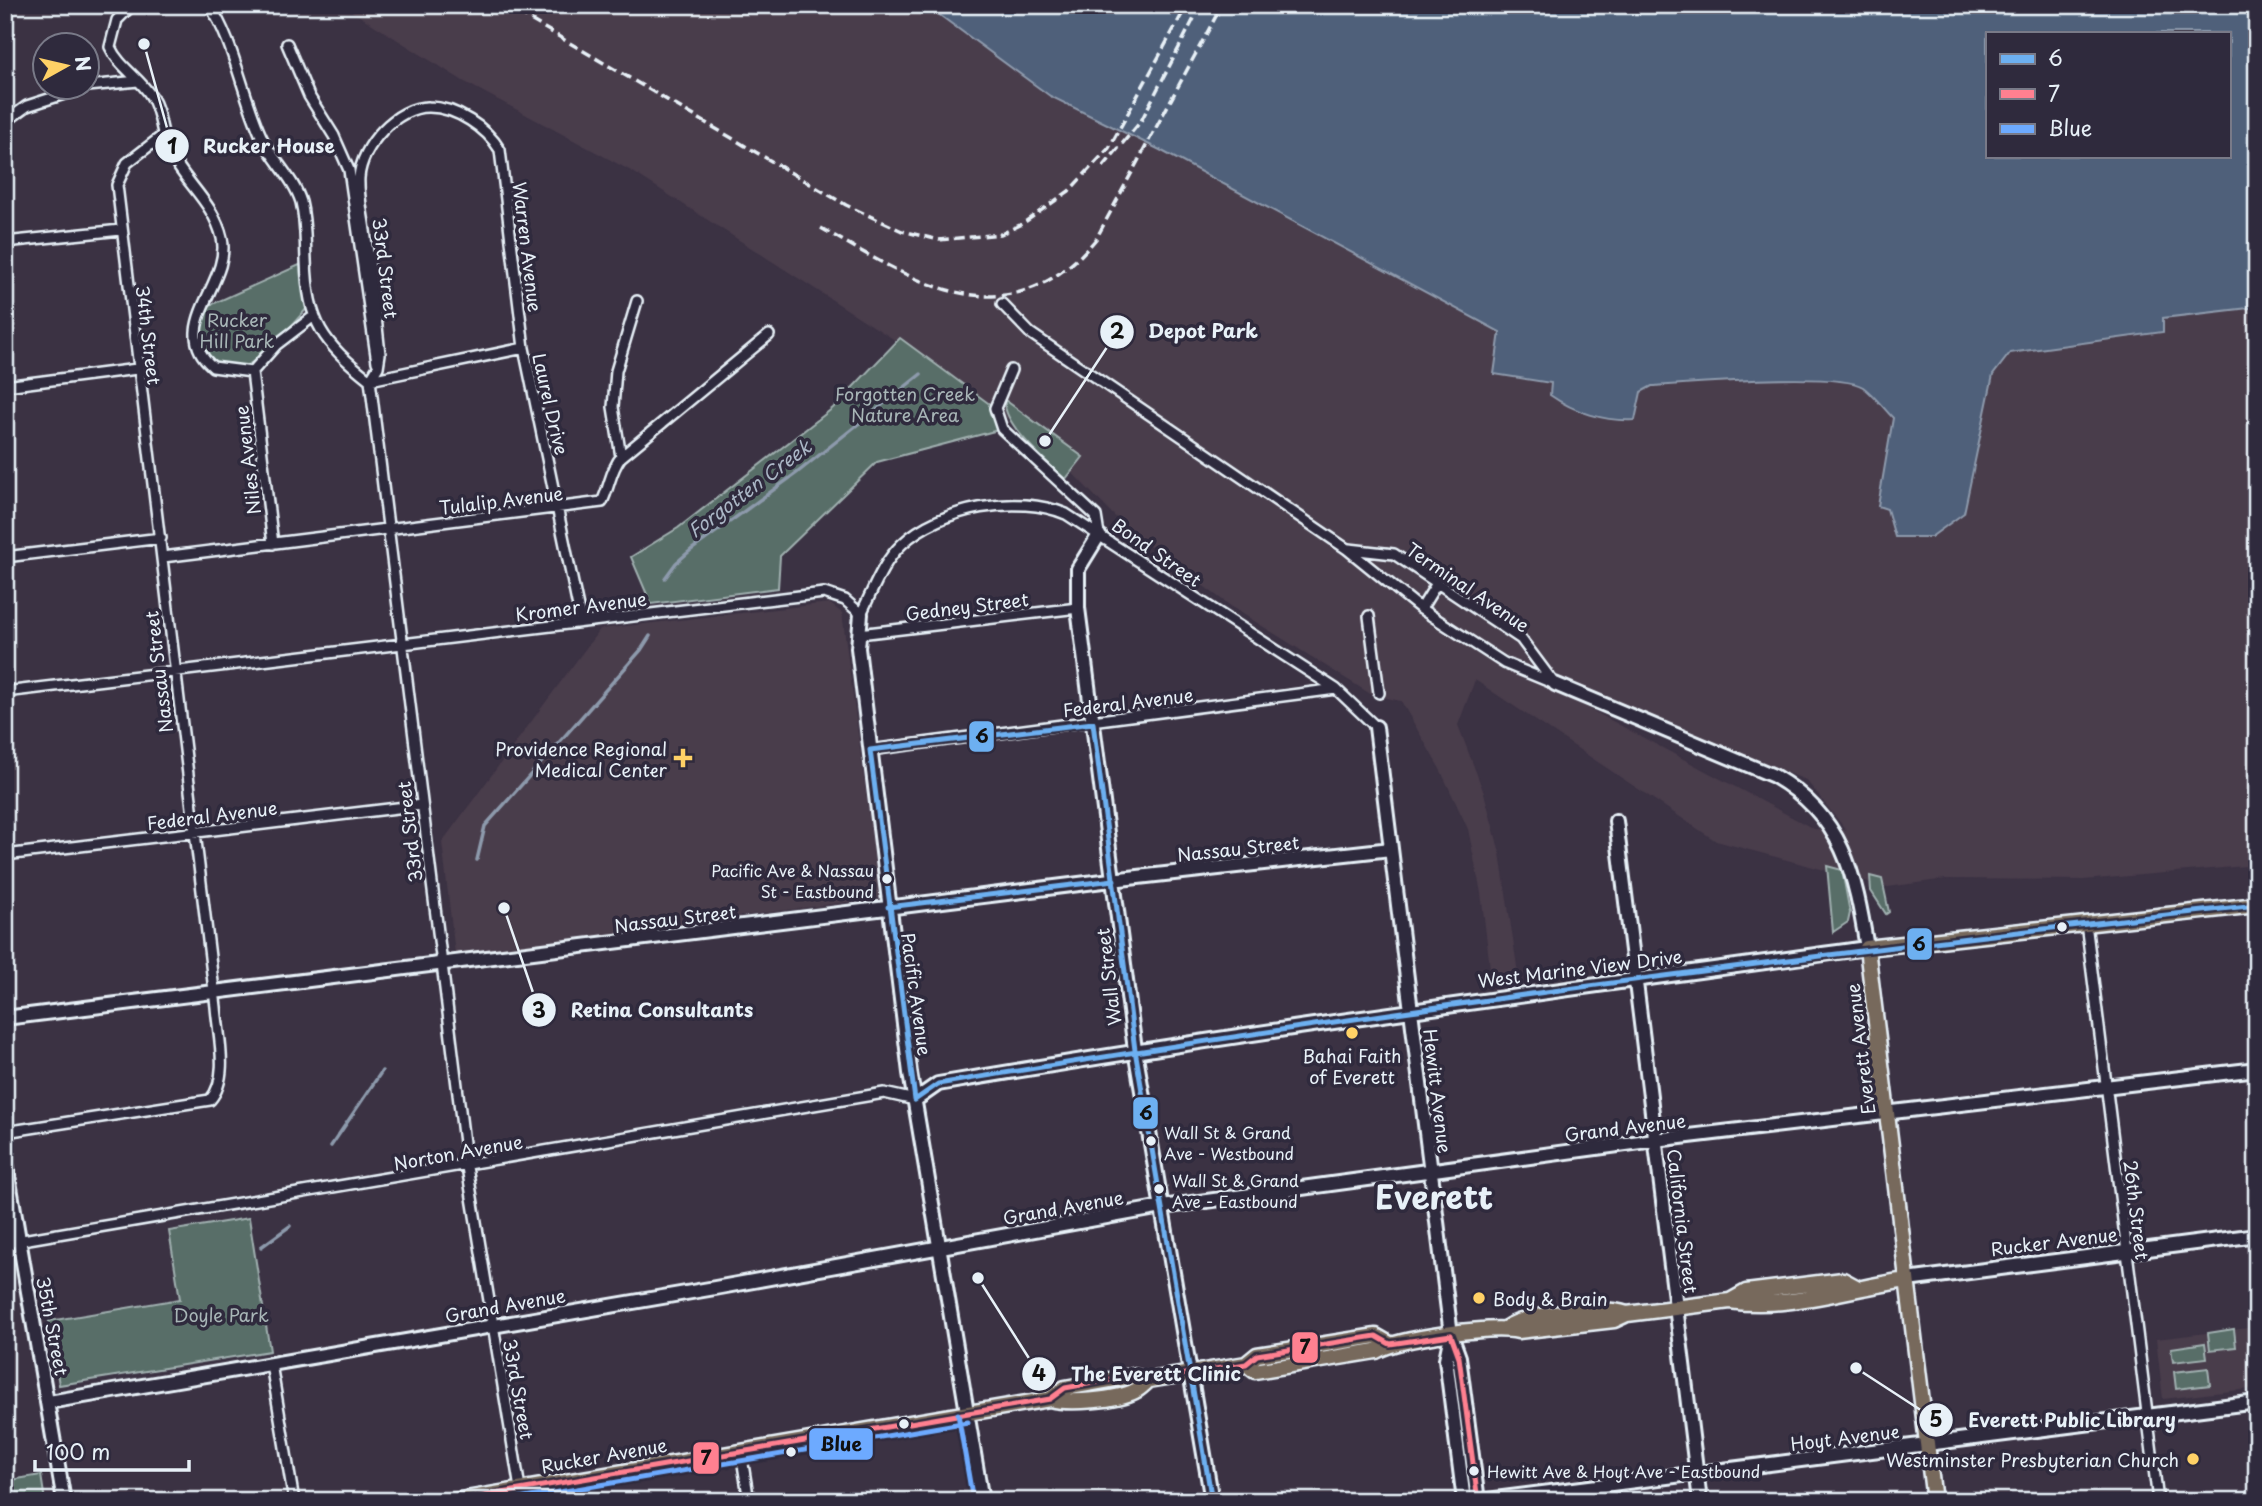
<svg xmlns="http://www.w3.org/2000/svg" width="2262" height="1506" font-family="'Playpen Sans',sans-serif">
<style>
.built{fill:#493c4b;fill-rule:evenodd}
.green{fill:#596e68;stroke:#a0b0b0;stroke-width:2}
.water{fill:#50607a;stroke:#8d9aac;stroke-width:2;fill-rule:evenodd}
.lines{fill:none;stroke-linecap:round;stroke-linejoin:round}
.stream{stroke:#8d9aac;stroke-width:3.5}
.street-casing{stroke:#e8f1f8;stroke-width:14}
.secondary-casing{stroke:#e8f1f8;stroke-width:18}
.primary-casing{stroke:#e8f1f8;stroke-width:19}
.street{stroke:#2f2a3d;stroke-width:9}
.secondary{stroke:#2f2a3d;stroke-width:12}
.primary{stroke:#77695c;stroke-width:14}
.rail{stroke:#e8f1f8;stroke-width:3.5;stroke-dasharray:10 5;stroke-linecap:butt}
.bus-1-casing{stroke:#2f2a3d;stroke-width:10}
.bus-2-casing{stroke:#2f2a3d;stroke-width:10}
.bus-3-casing{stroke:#2f2a3d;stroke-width:10}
.bus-1{stroke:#6db0f1;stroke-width:5}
.bus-2{stroke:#ff8090;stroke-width:5}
.bus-3{stroke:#6daaff;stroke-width:5}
.poi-dot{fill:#ffd166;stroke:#2f2a3d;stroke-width:2.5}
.bus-dot{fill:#e8f1f8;stroke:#2f2a3d;stroke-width:2.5}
.labels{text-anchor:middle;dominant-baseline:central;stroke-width:7;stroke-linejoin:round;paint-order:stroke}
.bus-label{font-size:16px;fill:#e8f1f8;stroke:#2f2a3d;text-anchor:start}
.street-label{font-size:18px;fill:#e8f1f8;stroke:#2f2a3d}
.park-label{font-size:18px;fill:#a8b6b7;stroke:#2f2a3d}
.poi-label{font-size:18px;fill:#e8f1f8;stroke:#2f2a3d;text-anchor:end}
.water-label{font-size:19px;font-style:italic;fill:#abb7c6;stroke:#2f2a3d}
.town-label{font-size:32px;font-weight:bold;fill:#e8f1f8;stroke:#2f2a3d}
.leader{fill:none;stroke:#e8f1f8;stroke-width:2.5}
.callout-dot{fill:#e8f1f8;stroke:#2f2a3d;stroke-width:2.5}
.mark-label{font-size:21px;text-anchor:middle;font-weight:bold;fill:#111}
.callout-label{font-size:19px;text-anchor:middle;font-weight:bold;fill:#e8f1f8;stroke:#2f2a3d;stroke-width:7;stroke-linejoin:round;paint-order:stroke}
.line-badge{stroke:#2f2a3d;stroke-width:2.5}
.pale-badge-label{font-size:19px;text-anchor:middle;font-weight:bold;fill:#111}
</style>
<rect width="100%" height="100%" fill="#3b3243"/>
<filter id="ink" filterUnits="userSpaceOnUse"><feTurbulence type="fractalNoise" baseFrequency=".0143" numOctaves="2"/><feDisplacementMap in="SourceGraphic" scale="14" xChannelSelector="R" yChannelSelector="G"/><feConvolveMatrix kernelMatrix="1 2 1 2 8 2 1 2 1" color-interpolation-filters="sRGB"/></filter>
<g filter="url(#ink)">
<path class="built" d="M342 5H1158L1500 331 1635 420 1641 391 1651 386 1750 380H1841L1862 386 1893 418 1888 451 1980 432 1993 374 2010 353 2257 276V865L2084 880 1946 879 1888 887 1716 841 1475 680 1458 725 1484 793 1500 853 1518 973 1491 976 1481 893 1468 829 1440 769 1401 701 1372 695 1232 607 1129 531 1049 449 932 364 633 172 463 81ZM1513 668 1806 780 1846 830 1814 829Z
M829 603 842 613 880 898 455 954 442 842 600 629Z
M2257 1327V1388L2163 1399 2156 1339Z"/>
<path class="green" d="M304 263 309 306C297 320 260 361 245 366 230 371 217 363 206 354L200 332 208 306Z
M900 338 995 408 1002 429 877 462 780 556 778 588 651 604 631 557 678 528 833 408Z
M1005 400 1083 457 1065 480C1049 463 1001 424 1005 400Z
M1827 866 1842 870 1850 913 1848 922 1833 932Z
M1870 876 1882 879 1889 912 1886 914 1871 891Z
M249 1218 270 1351 59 1385 49 1321 180 1299 169 1231Z
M2234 1329 2236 1347 2210 1350 2208 1333Z
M2205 1343 2207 1358 2173 1362 2171 1348Z
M2208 1368 2210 1385 2176 1389 2174 1372Z
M41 1475 45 1501H5V1481Z"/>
<path class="water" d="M926 5H2257V307L2163 318V332L2010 353 1993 375 1964 513 1931 537H1895L1887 509 1878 506 1893 418C1884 409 1874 395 1863 387 1838 371 1688 384 1652 386L1641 392 1635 420C1605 422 1574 412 1550 395L1551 383 1494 374 1500 332 1160 150 1050 96ZM1987 33H2229V156H1987Z"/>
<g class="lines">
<path class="stream" d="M665 578 676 563 691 550 798 472 921 374
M477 860 485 826 641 650 650 636
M331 1146 382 1071
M261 1247 290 1226"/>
<g class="street-casing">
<path id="street" d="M132 5 117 20 110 47C119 67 139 77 151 96 162 113 160 133 169 151 184 182 214 203 222 238 232 283 166 328 213 367L252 372
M209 5C233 38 244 101 262 138 273 160 294 179 301 202 306 222 305 239 306 260 308 323 322 342 370 380L524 348
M287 44 309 96 334 136 349 170 377 362
M88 86 138 81
M5 122 27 106 83 88
M5 242 121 230
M1002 304 1030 333 1347 549 1421 609 1504 663 1555 684
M1011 370 995 408 1002 429 1096 516 1099 535
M252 372 273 544
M252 372 276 345 314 316
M5 386 137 369
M621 457 613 407 616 371 637 301
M1349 549 1394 554 1521 639 1553 682
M5 557 161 538
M163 557 602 502C610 486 610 471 621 457L769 335
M1421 609 1437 583
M1369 616 1379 693
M859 634 1078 608
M5 692 824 593 845 600 861 614C873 590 882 563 902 544 941 507 1018 494 1066 514L1336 689 1376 727
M870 750 1336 689
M5 855 422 805
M2086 923 2158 1501
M5 1132 210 1100C230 1078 218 1035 216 1007L117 185 127 163 162 136
M5 1243 884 1093 915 1100
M271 1364 294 1501
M741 1452 749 1501
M522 1501 467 1167 370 380 378 367 380 354C376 313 371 272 365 231 363 214 358 195 359 178 361 146 397 106 429 107 456 107 487 128 500 150L524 348 581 622"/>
</g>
<g class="secondary-casing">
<path id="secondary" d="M1099 535 1078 569V608L1135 1050 1212 1501
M861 614 858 648 910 1073 982 1501
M1376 727 1451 1335 1459 1357 1478 1501
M1616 821 1700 1501
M5 1018 1111 880 1391 849
M915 1100 938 1084C1247 1031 1557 991 1867 948 1855 874 1843 816 1774 776L1555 684
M5 1158 64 1501
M1907 1280 2257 1235
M1451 1335 1446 1359 1464 1501
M49 1402 715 1288 1162 1207 1655 1140 2257 1069
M1479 1501 2257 1402"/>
</g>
<g class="primary-casing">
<path id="primary" d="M1730 1301 1746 1292 1843 1280 1856 1287
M1506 1328C1526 1314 1604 1305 1627 1314
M1246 1364 1255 1371 1376 1351C1400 1338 1492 1325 1518 1331L1614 1320 1627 1314 1730 1301C1788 1310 1849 1288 1907 1280
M1050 1399 1065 1388 1132 1376 1149 1380 1246 1364 1257 1355 1376 1336 1390 1344
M454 1501 1050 1399C1069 1404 1118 1400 1135 1391 1140 1389 1145 1383 1149 1380
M1934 1501 1867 948 2257 905"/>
</g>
<use href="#street" class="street"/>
<use href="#secondary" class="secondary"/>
<use href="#primary" class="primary"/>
<path class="rail" d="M505 5 846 205 902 231 939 240 1001 234 1022 224 1069 191 1109 148 1187 5
M1103 167 1141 121 1201 5
M821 228C915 282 1008 344 1096 239L1222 5"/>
<g class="bus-1-casing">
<path id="bus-1" d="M1093 723 1135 1050 1212 1501
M870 750 915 1100
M870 750 1093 723
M888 907 1114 880
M915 1100 938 1084C1376 1011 1815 953 2257 905"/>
</g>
<g class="bus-2-casing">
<path id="bus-2" d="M1451 1335 1459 1357 1478 1501
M455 1501 1050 1399 1065 1388 1132 1376 1149 1380 1246 1364 1257 1355 1376 1336 1390 1344 1451 1335"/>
</g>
<g class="bus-3-casing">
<path id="bus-3" d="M958 1414 973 1501
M507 1501 968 1422"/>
</g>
<use href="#bus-1" class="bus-1"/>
<use href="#bus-2" class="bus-2"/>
<use href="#bus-3" class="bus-3"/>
</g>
</g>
<g class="poi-dot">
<path d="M679.5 747.5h7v7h7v7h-7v7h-7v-7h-7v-7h7z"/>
<circle cx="1352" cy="1033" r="7"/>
<circle cx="1479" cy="1298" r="7"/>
<circle cx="2193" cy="1459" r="7"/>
</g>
<g class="bus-dot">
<circle cx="887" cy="879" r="6"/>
<circle cx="2062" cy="927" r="6"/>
<circle cx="1151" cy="1141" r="6"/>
<circle cx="1159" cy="1189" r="6"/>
<circle cx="904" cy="1424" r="6"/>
<circle cx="791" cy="1452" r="6"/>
<circle cx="1474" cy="1471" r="6"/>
</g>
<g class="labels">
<g class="bus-label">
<text x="874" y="870" text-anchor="end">Pacific Ave &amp; Nassau<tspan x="874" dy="21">St - Eastbound</tspan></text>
<text x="1164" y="1132">Wall St &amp; Grand<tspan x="1164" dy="21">Ave - Westbound</tspan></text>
<text x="1172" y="1180">Wall St &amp; Grand<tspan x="1172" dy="21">Ave - Eastbound</tspan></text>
<text x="1487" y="1471">Hewitt Ave &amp; Hoyt Ave - Eastbound</text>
</g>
<g class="street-label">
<text transform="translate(528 247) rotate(83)">Warren Avenue</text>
<text transform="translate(386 268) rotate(83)">33rd Street</text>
<text transform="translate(149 335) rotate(83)">34th Street</text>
<text transform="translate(551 404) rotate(77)">Laurel Drive</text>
<text transform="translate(247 460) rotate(-97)">Niles Avenue</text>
<text transform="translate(501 500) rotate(-7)">Tulalip Avenue</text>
<text transform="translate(1157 552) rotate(35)">Bond Street</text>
<text transform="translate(1468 587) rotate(34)">Terminal Avenue</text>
<text transform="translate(581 606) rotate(-7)">Kromer Avenue</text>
<text transform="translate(967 606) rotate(-7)">Gedney Street</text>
<text transform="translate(158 672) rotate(-97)">Nassau Street</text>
<text transform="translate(1128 702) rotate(-7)">Federal Avenue</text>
<text transform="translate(212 815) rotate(-7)">Federal Avenue</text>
<text transform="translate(409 832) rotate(-97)">33rd Street</text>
<text transform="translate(1238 848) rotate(-6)">Nassau Street</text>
<text transform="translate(675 918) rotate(-7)">Nassau Street</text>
<text transform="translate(1580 968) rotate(-7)">West Marine View Drive</text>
<text transform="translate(1108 977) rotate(-97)">Wall Street</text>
<text transform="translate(917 994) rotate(82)">Pacific Avenue</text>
<text transform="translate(1860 1049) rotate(-97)">Everett Avenue</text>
<text transform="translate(1438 1091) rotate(83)">Hewitt Avenue</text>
<text transform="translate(1625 1127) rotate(-7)">Grand Avenue</text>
<text transform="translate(458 1152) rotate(-10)">Norton Avenue</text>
<text transform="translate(1063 1207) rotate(-10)">Grand Avenue</text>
<text transform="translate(2137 1210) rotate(83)">26th Street</text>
<text transform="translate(1683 1221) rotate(83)">California Street</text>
<text transform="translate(2054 1241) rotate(-7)">Rucker Avenue</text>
<text transform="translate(505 1305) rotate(-10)">Grand Avenue</text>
<text transform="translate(53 1326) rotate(79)">35th Street</text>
<text transform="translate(519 1389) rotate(80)">33rd Street</text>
<text transform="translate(1845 1437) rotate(-7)">Hoyt Avenue</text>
<text transform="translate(604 1455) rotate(-10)">Rucker Avenue</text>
</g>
<g class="park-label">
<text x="237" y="319">Rucker<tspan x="237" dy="21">Hill Park</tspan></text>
<text x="905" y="393">Forgotten Creek<tspan x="905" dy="21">Nature Area</tspan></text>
<text x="221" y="1314">Doyle Park</text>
</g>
<g class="poi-label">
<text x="667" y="748">Providence Regional<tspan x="667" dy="21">Medical Center</tspan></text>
<text x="1352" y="1055" text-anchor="middle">Bahai Faith<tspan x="1352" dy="21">of Everett</tspan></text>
<text x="1493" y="1298" text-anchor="start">Body &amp; Brain</text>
<text x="2179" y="1459">Westminster Presbyterian Church</text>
</g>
<g class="water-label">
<text transform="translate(749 488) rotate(-37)">Forgotten Creek</text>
</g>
<g class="town-label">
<text x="1434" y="1196">Everett</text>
</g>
</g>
<path class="leader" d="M144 44L172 146M1045 441L1117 332M504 908L539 1010M978 1278L1039 1374M1856 1368L1936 1420"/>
<g class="callout-dot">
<circle cx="144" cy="44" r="7"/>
<circle cx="1045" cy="441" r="7"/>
<circle cx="504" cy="908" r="7"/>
<circle cx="978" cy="1278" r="7"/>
<circle cx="1856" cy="1368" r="7"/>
<circle cx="172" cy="146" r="18"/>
<circle cx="1117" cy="332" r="18"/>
<circle cx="539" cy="1010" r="18"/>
<circle cx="1039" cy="1374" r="18"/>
<circle cx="1936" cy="1420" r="18"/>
</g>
<g class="mark-label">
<text x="172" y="154">1</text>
<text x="1117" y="339">2</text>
<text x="539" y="1018">3</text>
<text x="1039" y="1381">4</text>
<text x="1936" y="1427">5</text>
</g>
<g class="callout-label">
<text x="269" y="153">Rucker House</text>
<text x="1203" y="338">Depot Park</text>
<text x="662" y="1017">Retina Consultants</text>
<text x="1156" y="1381">The Everett Clinic</text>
<text x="2072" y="1427">Everett Public Library</text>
</g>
<g class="line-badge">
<rect x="968" y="720" width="27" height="33" rx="7" fill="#6db0f1"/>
<rect x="1906" y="927" width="27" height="34" rx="7" fill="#6db0f1"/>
<rect x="1132" y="1096" width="27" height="34" rx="7" fill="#6db0f1"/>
<rect x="1291" y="1331" width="28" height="33" rx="7" fill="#ff8090"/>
<rect x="808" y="1427" width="66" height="34" rx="7" fill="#6daaff"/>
<rect x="692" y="1441" width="28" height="34" rx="7" fill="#ff8090"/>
</g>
<g class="pale-badge-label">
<text x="982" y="743">6</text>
<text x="1919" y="951">6</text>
<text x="1146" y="1120">6</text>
<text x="1305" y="1354">7</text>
<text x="841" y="1451">Blue</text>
<text x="706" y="1465">7</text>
</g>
<rect width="2262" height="1506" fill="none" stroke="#2f2a3d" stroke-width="28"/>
<rect x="14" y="14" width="2234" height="1478" fill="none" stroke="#e8f1f8" stroke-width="2.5" filter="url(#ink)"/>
<rect x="1986" y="32" width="245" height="126" fill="#2f2a3d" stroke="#797a88" stroke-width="2"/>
<rect x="2000" y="54" width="35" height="10" fill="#6db0f1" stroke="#797a88" stroke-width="2"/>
<text x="2048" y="66" font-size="21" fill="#e8f1f8">6</text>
<rect x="2000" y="89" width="35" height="10" fill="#ff8090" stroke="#797a88" stroke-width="2"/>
<text x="2048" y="102" font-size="21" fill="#e8f1f8">7</text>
<rect x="2000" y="124" width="35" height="10" fill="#6daaff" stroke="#797a88" stroke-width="2"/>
<text x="2048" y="136" font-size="21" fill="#e8f1f8">Blue</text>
<g transform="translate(66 66) rotate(82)"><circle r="33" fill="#2f2a3d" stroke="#797a88" stroke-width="2"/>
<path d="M0-5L12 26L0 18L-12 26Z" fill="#ffd166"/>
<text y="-10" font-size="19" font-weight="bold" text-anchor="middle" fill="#e8f1f8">N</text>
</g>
<path d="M35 1460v10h154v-10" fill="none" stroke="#e8f1f8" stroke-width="3.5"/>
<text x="46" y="1460" font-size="21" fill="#e8f1f8" stroke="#2f2a3d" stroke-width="5" paint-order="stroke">100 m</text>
</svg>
